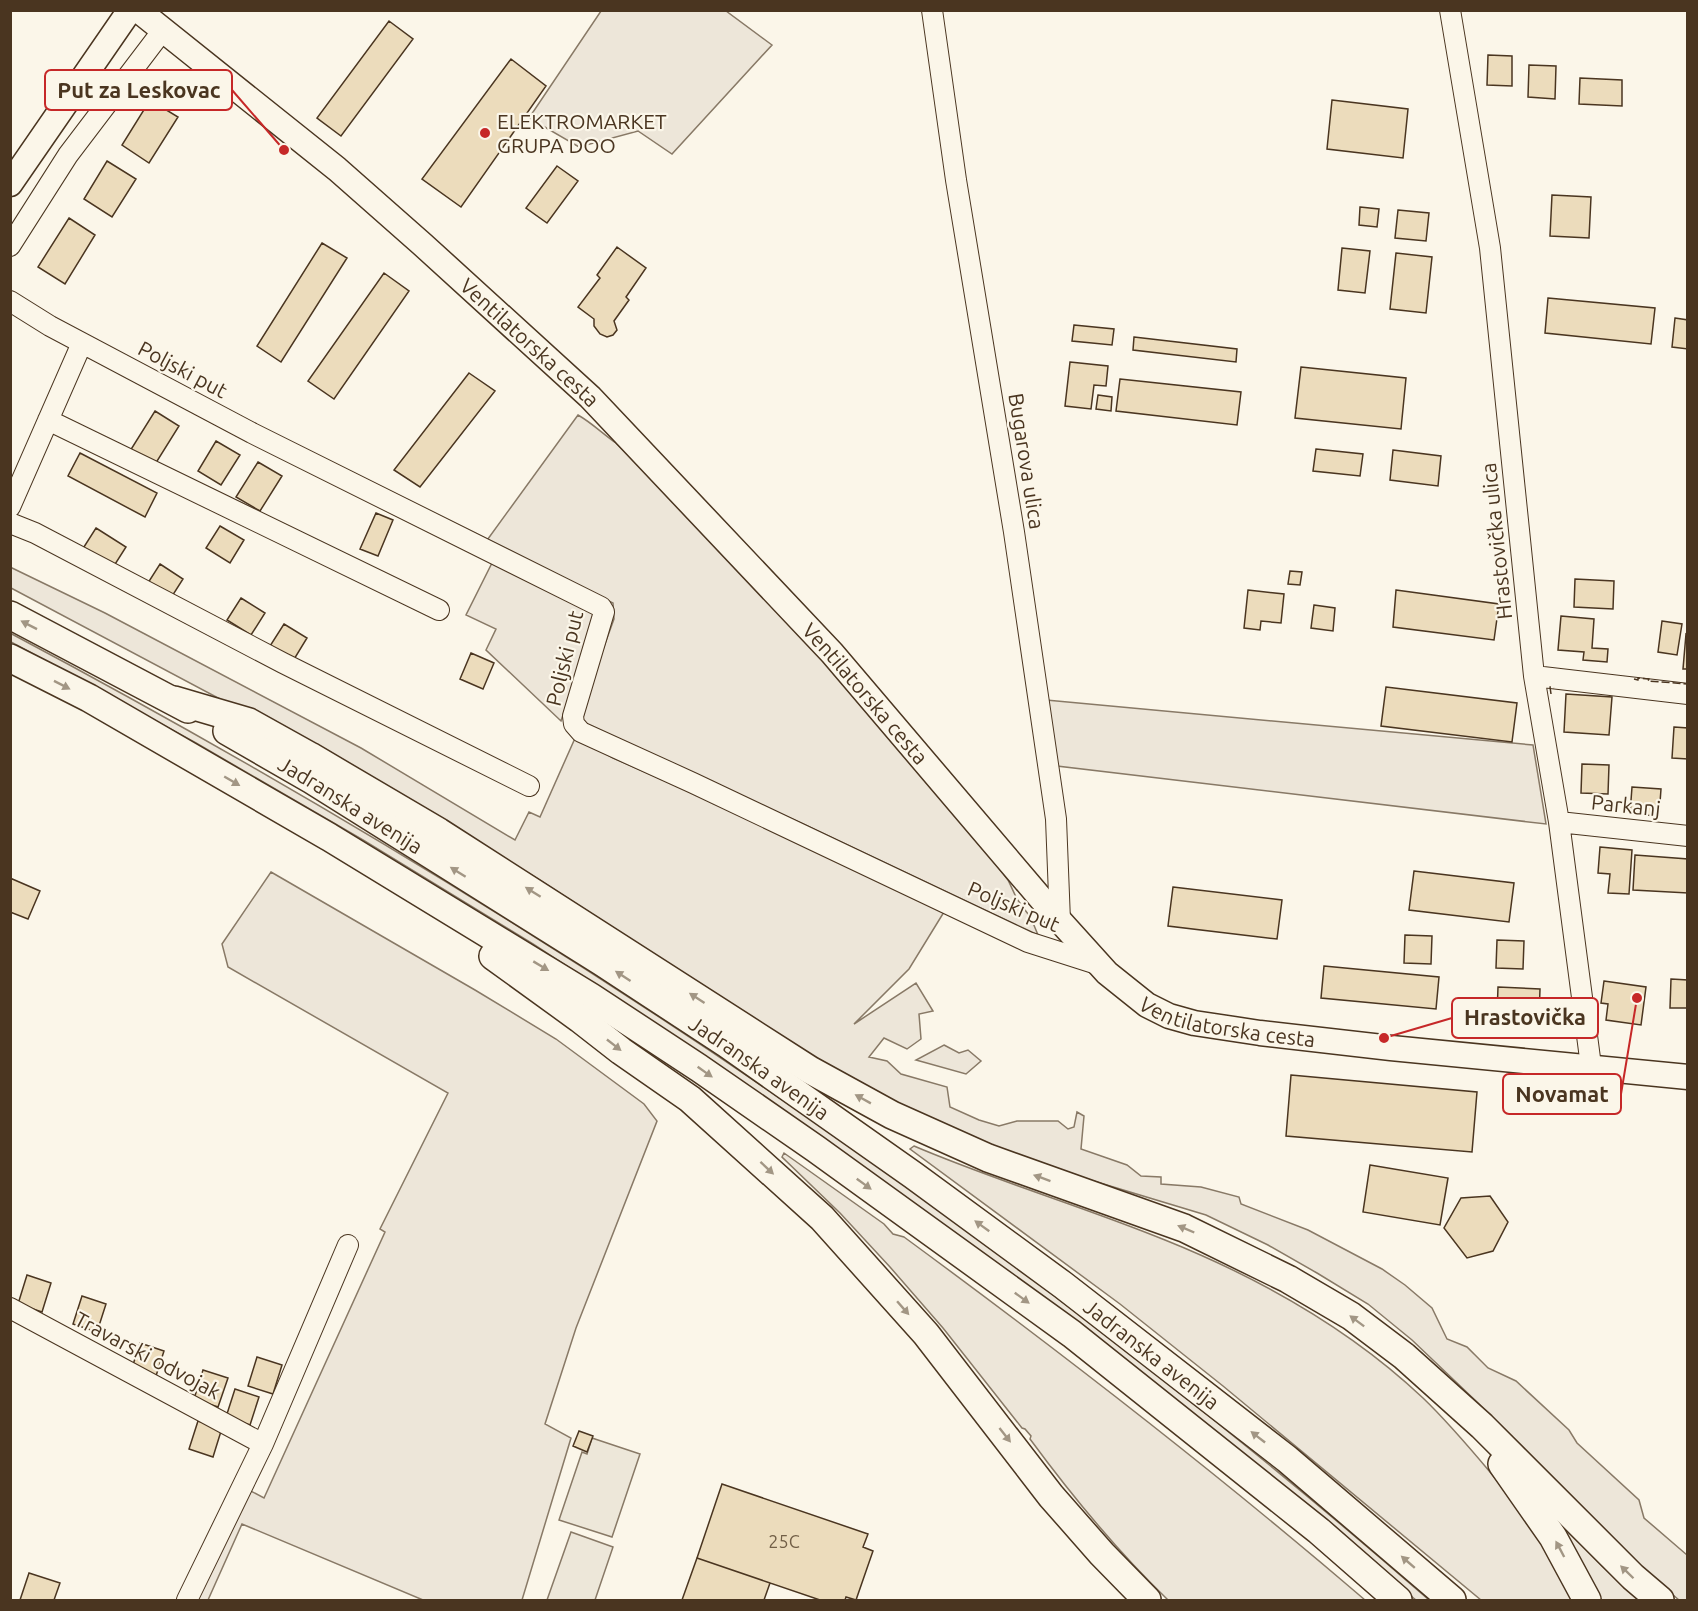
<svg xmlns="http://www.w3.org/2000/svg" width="1698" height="1611" font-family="Ubuntu,sans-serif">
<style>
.green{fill:#ede6d9;stroke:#887966;stroke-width:1.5}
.parking{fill:#ede7d9;stroke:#887966;stroke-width:1.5}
.building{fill:#ecdcbc;stroke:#4a3520;stroke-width:1.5}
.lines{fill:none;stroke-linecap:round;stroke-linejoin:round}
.minor-casing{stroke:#4a3520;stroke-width:22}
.major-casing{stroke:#4a3520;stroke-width:27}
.highway-casing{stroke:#4a3520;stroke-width:30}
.minor{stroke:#fbf6e9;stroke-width:20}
.major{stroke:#fbf6e9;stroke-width:24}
.highway{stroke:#fbf6e9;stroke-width:27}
.fence{stroke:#4a3520;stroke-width:1.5;stroke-dasharray:8 3;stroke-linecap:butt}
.oneway{fill:#a29684}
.poi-dot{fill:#c62828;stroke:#fbf6e9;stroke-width:2}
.labels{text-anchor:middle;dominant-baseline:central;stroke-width:4.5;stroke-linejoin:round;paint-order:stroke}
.number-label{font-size:18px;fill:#725f47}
.poi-label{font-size:21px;fill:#4a3520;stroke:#fbf6e9;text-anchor:start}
.street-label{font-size:21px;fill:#4a3520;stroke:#fbf6e9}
.leader{fill:none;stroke:#c62828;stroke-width:2}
.callout-dot{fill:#c62828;stroke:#fbf6e9;stroke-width:2}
.callout{fill:#fbf6e9;stroke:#c62828;stroke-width:2}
.callout-label{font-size:22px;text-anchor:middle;font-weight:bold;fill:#4a3520}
</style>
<rect width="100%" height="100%" fill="#fbf6e9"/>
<path class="green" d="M601 11H726L772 45 672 154 638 131 579 147 529 118Z
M578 415C592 423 603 434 616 443L727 556 827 664 985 850 1008 880 1017 899 1031 918 1038 935 801 823 612 738 583 722 584 702 614 619 613 603 485 543Z
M493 561 595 610V617L561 721 486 650 496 629 466 615Z
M10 567 105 613 361 748 515 840 529 812 540 817 576 736 613 758 768 826 944 912 909 969 854 1024 916 983 933 1011 919 1014 921 1039 907 1049 884 1038 869 1057 887 1061 901 1074 947 1087 950 1107 979 1120 999 1126 1017 1121H1058L1068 1129 1074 1127 1077 1112 1084 1116 1081 1149 1127 1165 1141 1176 1161 1177V1184L1201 1187 1239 1197 1241 1204 1308 1230 1382 1269 1405 1285 1432 1308 1447 1339 1467 1347 1488 1368 1516 1381 1569 1430 1577 1443 1639 1500 1644 1518 1687 1555V1600H1679L1627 1556 1561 1491 1478 1403 1412 1340 1368 1304 1317 1273 1268 1245 1206 1215 1014 1157 861 1089 538 879 382 785 11 588Z
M10 633C516 902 997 1223 1429 1600H1416L971 1245 821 1136 719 1066 533 944 363 840 196 743 11 642Z
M1046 700 1533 745 1546 824 1057 766Z
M271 872 475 990 556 1039 644 1104 657 1121 576 1328 545 1424 571 1438 522 1600H423L242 1524 208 1600H193L247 1489 264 1498 385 1232 380 1229 448 1093 228 967 222 944Z
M944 1045 959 1053 968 1050 981 1061 966 1074 916 1060Z
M914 1146C996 1181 1082 1206 1165 1240 1257 1277 1350 1329 1423 1398 1447 1421 1469 1447 1490 1472 1506 1492 1523 1512 1536 1534 1550 1556 1562 1578 1575 1600H1481L1223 1386 1120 1304 910 1149Z
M784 1153 884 1224 893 1234 904 1237C1062 1353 1217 1473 1365 1600H1168C1117 1551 1072 1496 1030 1439L1031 1436 1025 1429 1022 1428 943 1328 890 1267 840 1213 782 1157Z
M1563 1525 1602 1566 1640 1600H1601L1560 1527Z"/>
<path class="parking" d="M592 1438 640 1454 612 1537 559 1520 582 1452 587 1454Z
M571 1532 613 1547 595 1600H547Z"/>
<path class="building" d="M389 21 413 39 341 136 317 118Z
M1488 55 1512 56V86L1487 85Z
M511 59 546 86 461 207 422 179Z
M1529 65 1556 66 1555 99 1528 97Z
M1580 78 1622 80V106L1579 104Z
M150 100 178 117 149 163 122 145Z
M1332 100 1408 109 1403 158 1327 149Z
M107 161 136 179 112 217 84 199Z
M557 166 578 181 547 223 526 208Z
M1552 195 1591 197 1589 238 1550 236Z
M1360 207 1379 209 1377 227 1359 225Z
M1398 210 1429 213 1426 241 1395 238Z
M69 218 95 235 65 284 38 267Z
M322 243 347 258 281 362 257 346Z
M617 247 646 268 626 297 629 300 614 321 617 330 613 335 607 337 600 334 594 326V319L578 307 600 278 597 275Z
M1342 248 1370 251 1365 293 1338 290Z
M1396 253 1432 257 1426 313 1390 309Z
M384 273 409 291 334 399 308 381Z
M1548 298 1655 308 1651 344 1545 333Z
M1675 318 1688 320V349L1672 347Z
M1074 325 1114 329 1112 345 1072 341Z
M1134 337 1237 349 1236 362 1133 350Z
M1070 362 1108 366 1106 386 1094 385 1091 409 1065 406Z
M1301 367 1406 378 1401 429 1295 418Z
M469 373 495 391 420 487 394 470Z
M1120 379 1241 392 1237 425 1116 411Z
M1098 395 1112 397 1111 411 1096 409Z
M155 411 179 426 154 466 130 451Z
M216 441 240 455 221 485 198 471Z
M1316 449 1363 454 1360 476 1313 471Z
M1393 450 1441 456 1438 486 1390 480Z
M80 453 157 493 145 517 68 476Z
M258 462 282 476 260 511 236 497Z
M376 513 393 520 378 556 360 549Z
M220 526 244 540 230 563 206 548Z
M96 528 126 547 112 569 82 550Z
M160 564 183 579 169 601 146 586Z
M1290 571 1302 572 1300 585 1288 584Z
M1575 579 1614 581 1613 609 1574 607Z
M1248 590 1284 594 1281 623 1261 621 1260 630 1244 628Z
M1396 590 1499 604 1494 640 1393 627Z
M241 598 265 613 251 635 227 620Z
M1314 605 1335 608 1333 631 1311 628Z
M1561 616 1594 619 1592 648 1608 649 1607 662 1583 660 1584 652 1558 650Z
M1662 621 1682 624 1677 655 1658 652Z
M284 624 307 638 293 661 270 646Z
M1686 634 1688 635V669H1683Z
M471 653 494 663 483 689 460 679Z
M1386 687 1517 703 1512 742 1381 726Z
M1566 694 1612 697 1609 735 1564 732Z
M1674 727 1688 728V759L1672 758Z
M1582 764 1609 765 1608 794 1581 793Z
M1632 787 1661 789 1659 816 1630 814Z
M1600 847 1632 850 1629 894 1608 893 1610 874 1598 873Z
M1635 855 1688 859V893L1633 890Z
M1414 871 1514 883 1509 922 1409 910Z
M10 878 40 891 28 919 10 912Z
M1173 887 1282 900 1277 939 1168 926Z
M1405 935 1432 936 1431 964 1404 963Z
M1497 940 1524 941 1523 969 1496 968Z
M1324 966 1439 977 1436 1009 1321 998Z
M1671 979 1688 980V1008H1670Z
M1604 981 1646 987 1641 1025 1606 1020 1608 1004 1601 1003Z
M1498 987 1540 989 1539 1017 1497 1015Z
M1291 1075 1477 1092 1472 1152 1286 1136Z
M1370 1165 1448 1178 1440 1225 1363 1212Z
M1490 1196 1508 1222 1493 1251 1467 1258 1444 1228 1461 1198Z
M27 1275 51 1283 42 1312 18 1304Z
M82 1296 106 1304 97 1332 73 1324Z
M140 1343 164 1351 155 1379 131 1371Z
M257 1357 282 1365 273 1394 248 1386Z
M203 1370 228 1378 218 1407 194 1399Z
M235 1389 259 1397 250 1425 226 1417Z
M198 1421 222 1428 213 1457 189 1449Z
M579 1431 593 1436 587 1452 573 1446Z
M722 1484 868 1534 863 1547 873 1551 856 1600 846 1597 845 1600H820L697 1558Z
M697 1558 770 1583 764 1600H682Z
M29 1573 60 1583 54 1600H20Z"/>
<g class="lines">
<g class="minor-casing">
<path id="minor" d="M932 10 956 180 1014 532 1056 819 1060 921
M1450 10 1490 248 1534 676 1559 822 1591 1066
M10 246 68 155 163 30
M10 301 50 326 252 433 601 607 604 612 573 716 574 724 581 732 693 783 1028 942 1100 965
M48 420 439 610
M10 507 82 343
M10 523 35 533 283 663 529 786
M1534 676 1688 694
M1559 822 1688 836
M10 1308 263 1444
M187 1600 263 1444 348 1245"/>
</g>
<g class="major-casing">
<g id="major">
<path id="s1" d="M138 10 337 169 422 244 590 397 832 653 1060 921 1107 973 1147 1005 1169 1016 1194 1023 1260 1033 1391 1048 1688 1077"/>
<path d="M10 184 130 10"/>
</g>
</g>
<g class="highway-casing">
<g id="highway">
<path d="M10 615 188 709"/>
<path d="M10 658 89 698 329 837 591 997 699 1068 816 1149 1072 1334 1319 1531 1398 1600"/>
<path d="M174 700 249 722 310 756 439 832 810 1070 892 1115 988 1158 1184 1228 1288 1279 1351 1316 1404 1356 1482 1426 1633 1577 1660 1600"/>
<path id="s2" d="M227 731 312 780 602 962 727 1044 913 1175 1063 1285 1287 1459 1452 1600"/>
<path d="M493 956 580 1019 621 1051 690 1099 822 1218 926 1334 1051 1496 1102 1554 1147 1600"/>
<path d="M1502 1464 1553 1537 1587 1600"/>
</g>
</g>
<use href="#minor" class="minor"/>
<use href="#major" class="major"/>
<use href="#highway" class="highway"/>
<path class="fence" d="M1634 679 1638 680V678L1649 679 1648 681 1688 684
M1551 694 1550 687 1554 688"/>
</g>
<defs><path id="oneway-solid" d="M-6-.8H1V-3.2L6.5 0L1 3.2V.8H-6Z" transform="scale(1.5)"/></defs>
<g class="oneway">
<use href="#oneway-solid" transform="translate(29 625) rotate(-153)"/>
<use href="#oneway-solid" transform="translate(62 685) rotate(27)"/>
<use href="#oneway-solid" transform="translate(232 781) rotate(30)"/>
<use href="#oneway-solid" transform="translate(458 872) rotate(-148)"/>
<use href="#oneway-solid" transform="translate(533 892) rotate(-148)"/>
<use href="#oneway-solid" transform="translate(541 966) rotate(31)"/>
<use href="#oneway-solid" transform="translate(623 976) rotate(-147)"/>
<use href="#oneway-solid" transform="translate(697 998) rotate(-147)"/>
<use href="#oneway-solid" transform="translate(614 1045) rotate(38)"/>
<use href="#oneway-solid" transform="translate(705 1072) rotate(35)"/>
<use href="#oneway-solid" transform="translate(863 1099) rotate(-151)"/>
<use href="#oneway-solid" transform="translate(767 1168) rotate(43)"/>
<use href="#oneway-solid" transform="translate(1042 1178) rotate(-160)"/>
<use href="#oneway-solid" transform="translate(864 1184) rotate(36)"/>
<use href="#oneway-solid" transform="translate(982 1226) rotate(-144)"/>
<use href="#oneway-solid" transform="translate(1186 1229) rotate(-157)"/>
<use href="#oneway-solid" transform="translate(1022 1298) rotate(36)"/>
<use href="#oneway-solid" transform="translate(903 1308) rotate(49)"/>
<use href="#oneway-solid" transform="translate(1357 1321) rotate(-143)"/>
<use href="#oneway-solid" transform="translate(1005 1435) rotate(52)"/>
<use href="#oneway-solid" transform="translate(1258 1437) rotate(-142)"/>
<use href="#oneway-solid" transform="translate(1560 1549) rotate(-118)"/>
<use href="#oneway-solid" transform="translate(1408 1562) rotate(-139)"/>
<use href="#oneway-solid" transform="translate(1627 1572) rotate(-136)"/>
</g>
<circle class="poi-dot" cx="485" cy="133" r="6"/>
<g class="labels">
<g class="number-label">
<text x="784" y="1541">25C</text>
</g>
<g class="poi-label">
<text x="497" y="121">ELEKTROMARKET<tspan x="497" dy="24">GRUPA DOO</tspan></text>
</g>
<g class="street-label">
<text stroke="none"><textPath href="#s1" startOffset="514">Ventilatorska cesta</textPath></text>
<text transform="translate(183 369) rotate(28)">Poljski put</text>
<text transform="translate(1027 461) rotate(81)">Bugarova ulica</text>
<text transform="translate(1496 541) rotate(-96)">Hrastovička ulica</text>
<text transform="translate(564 658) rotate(-76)">Poljski put</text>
<text stroke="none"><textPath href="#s1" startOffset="1000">Ventilatorska cesta</textPath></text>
<text stroke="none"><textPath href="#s2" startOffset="144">Jadranska avenija</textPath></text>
<text transform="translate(1626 805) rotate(6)">Parkanj</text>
<text transform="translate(1014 906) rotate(23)">Poljski put</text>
<text stroke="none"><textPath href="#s1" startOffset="1504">Ventilatorska cesta</textPath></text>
<text stroke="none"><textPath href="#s2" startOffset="630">Jadranska avenija</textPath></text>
<text stroke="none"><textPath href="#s2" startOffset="1116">Jadranska avenija</textPath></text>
<text transform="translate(148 1355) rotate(28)">Travarski odvojak</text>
</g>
</g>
<path class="leader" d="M284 150L232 90M1384 1038L1452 1018M1637 998L1621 1094"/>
<g class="callout-dot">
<circle cx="284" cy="150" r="6"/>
<circle cx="1384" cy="1038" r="6"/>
<circle cx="1637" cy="998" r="6"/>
</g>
<g class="callout">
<rect x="45" y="70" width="187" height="40" rx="6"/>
<rect x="1452" y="998" width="146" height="40" rx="6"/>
<rect x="1503" y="1074" width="118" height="40" rx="6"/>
</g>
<g class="callout-label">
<text x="139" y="98">Put za Leskovac</text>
<text x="1525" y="1025">Hrastovička</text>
<text x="1562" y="1102">Novamat</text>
</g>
<rect width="1698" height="1611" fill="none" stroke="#4a3520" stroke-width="24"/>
</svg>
